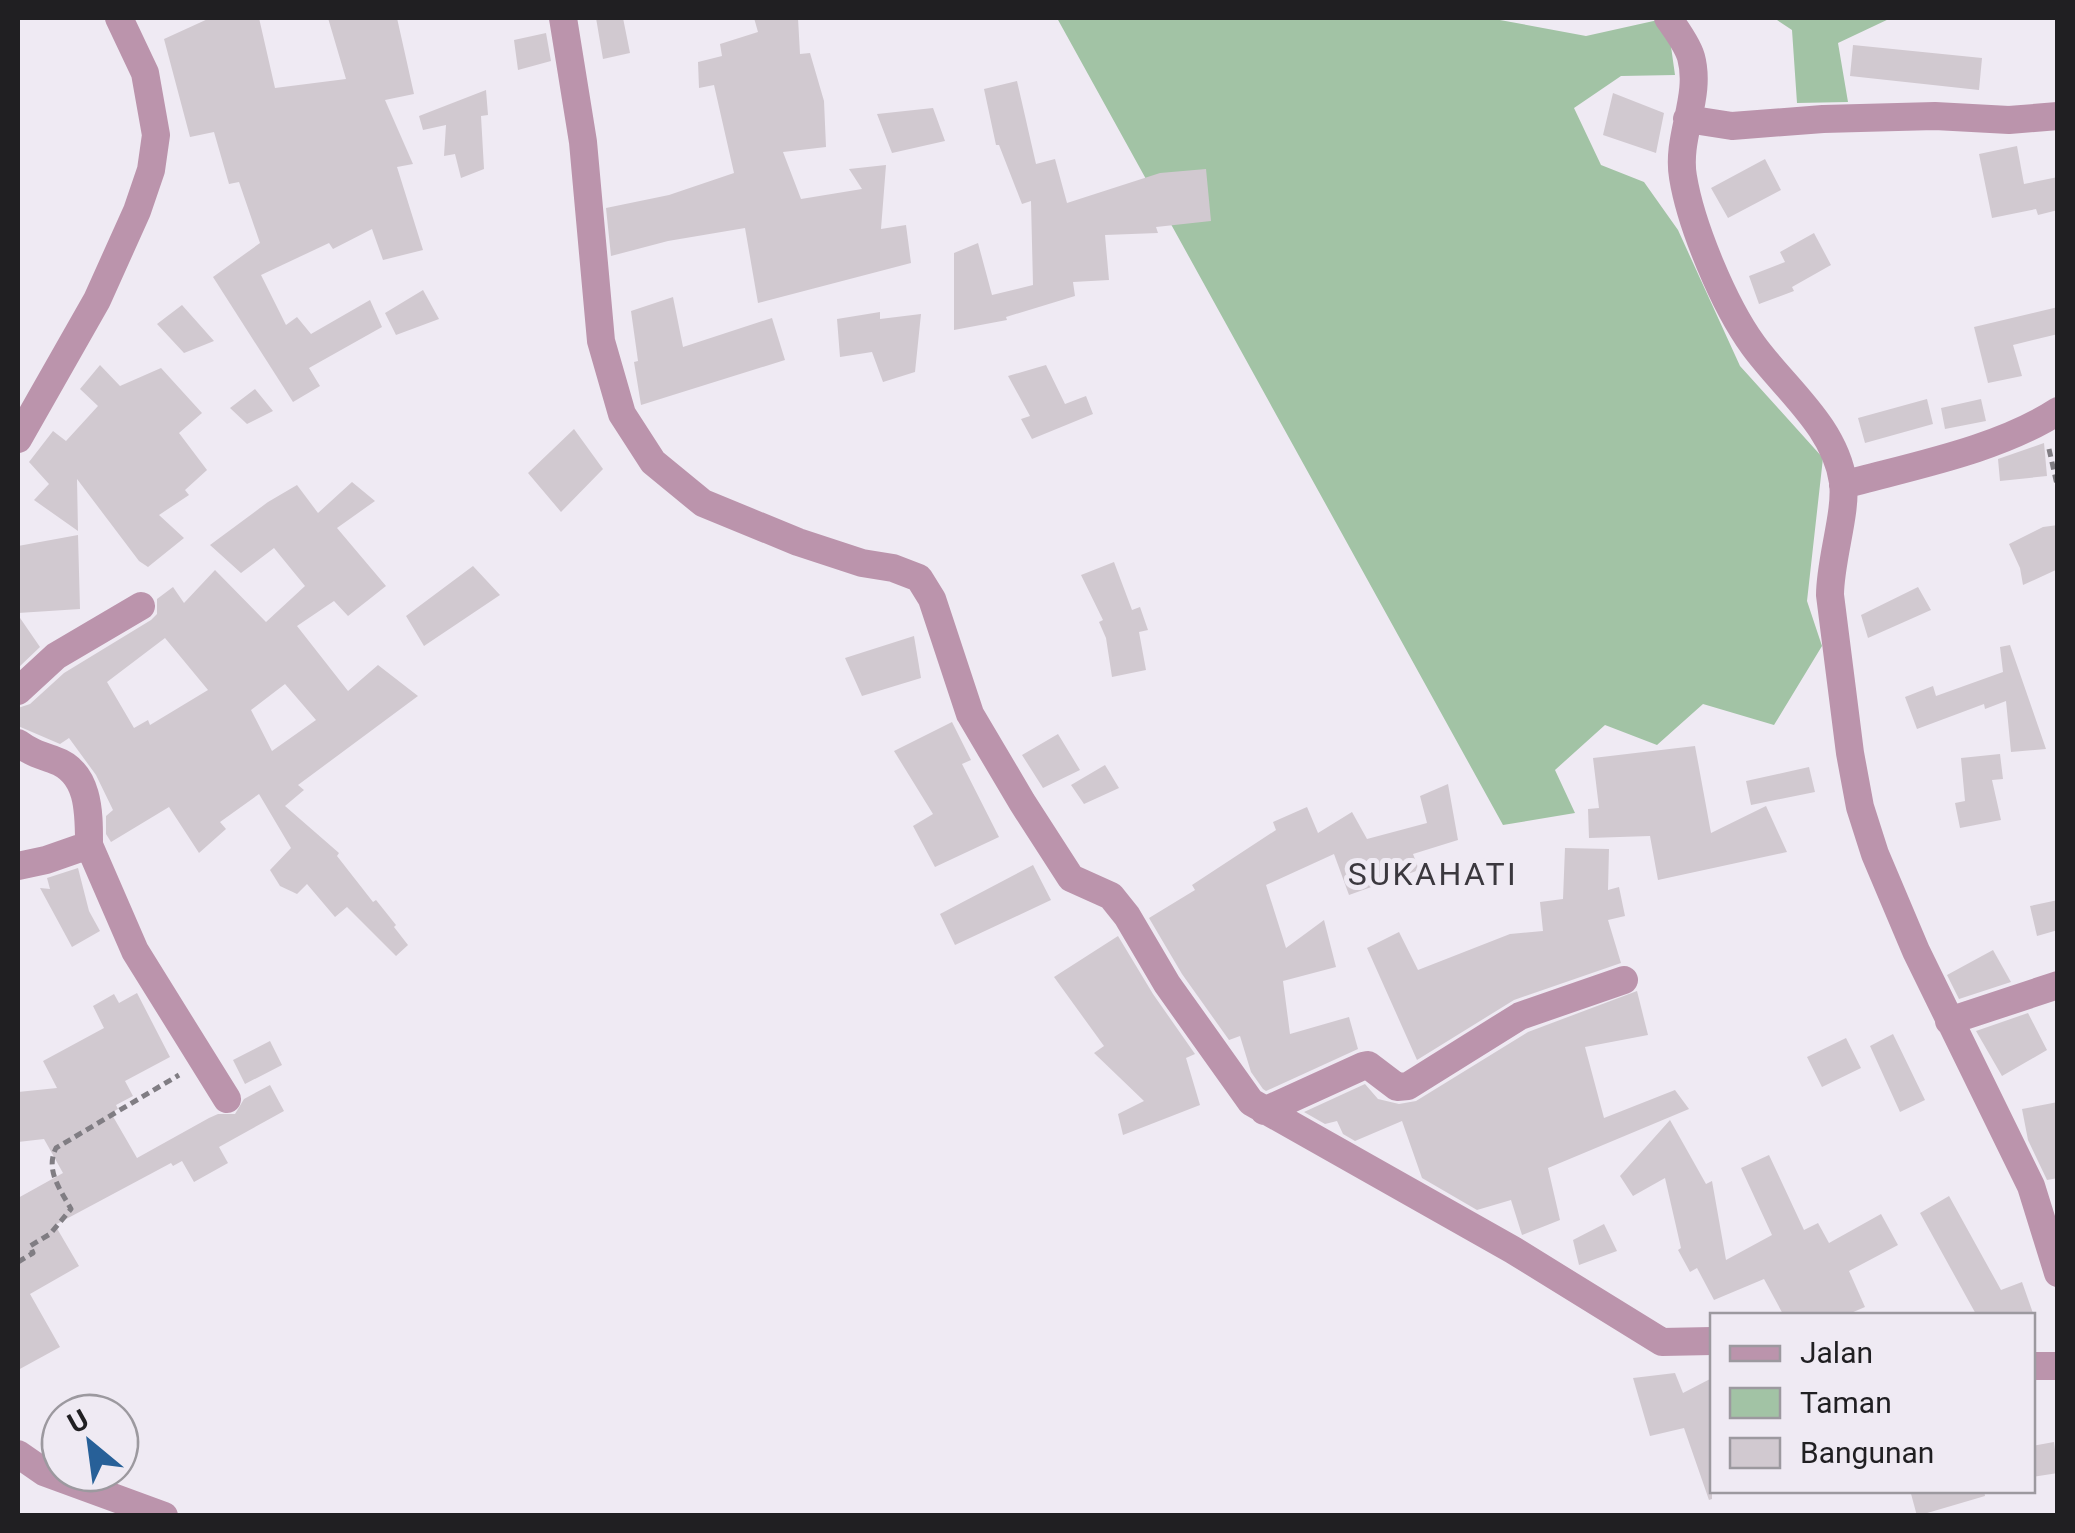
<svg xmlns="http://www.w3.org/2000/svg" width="2075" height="1533" font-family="Roboto,sans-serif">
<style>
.green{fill:#a2c3a5}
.building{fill:#d1c9d0;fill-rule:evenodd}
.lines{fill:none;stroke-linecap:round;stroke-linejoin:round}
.path{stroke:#807d83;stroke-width:5;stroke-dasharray:8 5;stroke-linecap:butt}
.minor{stroke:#bb94ac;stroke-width:28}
.labels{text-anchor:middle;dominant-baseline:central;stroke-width:10;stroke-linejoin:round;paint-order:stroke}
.quarter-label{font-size:32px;letter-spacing:2.5px;fill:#3b383e;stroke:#efeaf3}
</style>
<rect width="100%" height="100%" fill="#efeaf3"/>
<path class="green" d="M1057,18H1489L1586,36L1667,18L1675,75L1621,76L1574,108L1601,165L1644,182L1678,230L1740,366L1823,458L1807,601L1822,646L1774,725L1703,704L1657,745L1605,725L1555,770L1575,813L1503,825Z
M1774,18H1891L1838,43L1848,102L1797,103L1792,30Z"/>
<path class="building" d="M210,18H259L275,88L346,79L328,18H397L414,94L385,100L413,164L397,167L423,250L383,260L372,229L333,249L329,243L261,275L286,325L297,317L311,334L370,300L382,327L309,368L320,386L293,402L213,277L260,243L239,182L229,184L214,132L190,137L164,39Z
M596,18H623L630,53L603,59Z
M754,18H798L800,54L810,53L824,101L826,147L783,152L801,199L862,189L849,169L886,165L881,229L906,225L911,263L758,303L745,228L668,241L611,256L606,208L669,195L734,173L714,85L699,88L698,62L722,56L720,44L758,32Z
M546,33L551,61L518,70L514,40Z
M1853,45L1982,58L1979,90L1850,76Z
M1017,81L1036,164L1055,159L1067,203L1160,173L1206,169L1211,221L1156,227L1158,233L1105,235L1109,280L1073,282L1075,296L1006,317L1007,320L954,330V253L978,243L992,295L1033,285L1031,201L1022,204L999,145H996L984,89Z
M486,90L488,115L481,116L484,169L461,178L455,154L444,156L446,125L423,130L419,116Z
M1613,93L1664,113L1656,153L1603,135Z
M933,108L945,141L892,153L877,114Z
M2017,146L2024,184L2058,177V210L2038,215L2036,209L1992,218L1979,154Z
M1765,159L1781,190L1728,218L1711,188Z
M1814,233L1831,265L1792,287L1794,291L1759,304L1749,276L1785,262L1780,252Z
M423,290L439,319L396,335L385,313Z
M673,297L683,347L772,318L785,360L641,405L634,362L638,361L631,311Z
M182,305L214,341L184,353L157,324Z
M2058,307V334L2013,345L2022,376L1988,383L1974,327Z
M880,312V319L921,314L915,372L883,382L872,352L840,357L837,319Z
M100,365L120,386L161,368L202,413L179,433L207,470L185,490L189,495L159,515L184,538L148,567L139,561L77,479L78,531L34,500L49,484L29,462L53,431L66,441L98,406L80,389Z
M1046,365L1065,404L1086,396L1093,414L1032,439L1021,419L1030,416L1008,376Z
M255,389L273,411L247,424L230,408Z
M1927,399L1933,424L1865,443L1858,418Z
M1981,399L1986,421L1945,429L1941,408Z
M574,429L603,469L561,512L528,473Z
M2044,443L2047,476L2000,481L1998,459Z
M352,482L375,501L337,528L386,586L348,616L334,601L297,626L348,691L378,665L418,696L298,785L304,790L285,806L339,853L337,856L373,902L376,900L396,925L394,927L408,945L396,956L347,907L335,917L307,884L297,894L280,886L270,870L291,848L259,794L220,822L226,829L199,853L169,807L111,842L106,834V816L113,810L96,775L69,738L60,744L18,726V708L30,704L64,673L151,620L157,614V599L173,587L184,603L215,570L266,622L305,586L274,548L241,573L210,545L268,502L297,485L318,513ZM165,638L208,690L150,725L148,720L134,728L107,682ZM285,684L316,720L272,751L251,710Z
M2058,525V569L2023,585L2020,568L2009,544L2043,527Z
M78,535L80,609L18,613V546Z
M1114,562L1132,610L1140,607L1148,630L1139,632L1146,670L1112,677L1106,638L1099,622L1103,620L1081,575Z
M473,566L500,595L424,646L406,616Z
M1918,587L1931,610L1868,638L1861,615Z
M18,615L40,647L18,668Z
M914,636L921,678L862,696L845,658Z
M2010,645L2046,749L2011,752L2006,701L1985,709L1984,704L1917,729L1905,697L1933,686L1936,696L2003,672L2000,647Z
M952,722L971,760L962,764L999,837L935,867L913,826L933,814L894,751Z
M1058,734L1080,770L1043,788L1022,755Z
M1695,746L1711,833L1766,806L1787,852L1658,880L1650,836L1589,838L1588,809L1599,808L1593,758Z
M2000,754L2003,779L1992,780L2001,820L1960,828L1955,803L1965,801L1961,758Z
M1105,765L1119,788L1084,804L1071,785Z
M1809,767L1815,792L1751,805L1746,781Z
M1448,784L1458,840L1413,854L1419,870L1349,895L1334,854L1266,885L1286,948L1324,920L1336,967L1283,981L1290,1034L1349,1017L1358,1049L1266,1091L1263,1089L1251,1072L1240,1036L1229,1040L1182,974L1149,918L1195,890L1192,885L1276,830L1273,822L1307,807L1318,833L1352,812L1367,839L1427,823L1420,796Z
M1565,848L1609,849L1608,890L1619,887L1625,916L1608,920L1621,963L1514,1000L1417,1060L1367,948L1399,932L1418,970L1510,934L1543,931L1540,902L1563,899Z
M1033,865L1051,900L955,945L940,914Z
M78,868L89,911L100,931L72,947L40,888L50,889L47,878Z
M2058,900V930L2037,936L2030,906Z
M1118,936L1153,994L1195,1054L1186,1058L1200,1105L1123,1135L1118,1114L1144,1101L1094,1053L1104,1046L1054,977Z
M1993,950L2011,982L1959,999L1947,975Z
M1637,991L1648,1035L1585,1047L1604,1118L1675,1090L1689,1109L1548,1168L1560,1220L1522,1235L1511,1200L1477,1210L1422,1178L1402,1121L1355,1141L1343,1134L1337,1121L1325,1124L1304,1112L1365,1084L1378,1099L1399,1104L1416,1101L1528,1032Z
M137,993L170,1057L125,1081L133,1096L116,1105L118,1109L111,1113L137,1158L209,1118L218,1114H235L244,1099L270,1085L284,1111L219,1147L228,1163L194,1182L182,1161L173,1166L171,1163L55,1225L79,1266L30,1294L60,1347L18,1370V1198L63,1173L44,1139L18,1142V1092L57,1088L43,1061L104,1028L93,1006L114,994L119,1003Z
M2028,1013L2047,1050L2002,1076L1976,1031Z
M1893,1034L1925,1100L1900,1112L1870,1046Z
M1846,1038L1861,1068L1822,1087L1807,1057Z
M270,1041L282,1065L245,1084L233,1060Z
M2058,1102V1178L2047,1180L2028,1140L2022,1109Z
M1670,1120L1706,1184L1712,1181L1726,1260L1772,1235L1741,1168L1769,1155L1804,1230L1818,1223L1829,1243L1881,1214L1898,1245L1849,1271L1865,1307L1844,1316H1784L1764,1279L1714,1300L1697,1268L1690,1272L1678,1250L1681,1248L1665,1178L1633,1196L1620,1176Z
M1949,1196L2001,1290L2022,1282L2034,1316H1977L1920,1213Z
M1604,1224L1617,1251L1579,1265L1573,1240Z
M1675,1373L1683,1393L1712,1378V1499L1709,1500L1684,1428L1650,1436L1633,1378Z
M2054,1442L2058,1473L2032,1477V1446Z
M1910,1490H1984L1985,1496L1917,1516Z"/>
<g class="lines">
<path class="path" d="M2049,449L2058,489
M18,1262L33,1253L30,1246L50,1234L71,1209C60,1189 45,1170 56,1148L179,1075"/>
<path class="minor" d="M563,18L583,142L601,341L622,414L653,462L703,503L798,542L862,563L893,568L919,578L932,599L970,714L1022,802L1071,878L1111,896L1127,916L1167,984L1251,1102L1513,1250L1662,1342L1712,1341
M1668,18C1676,29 1687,44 1691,57C1702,97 1676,137 1683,177C1691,226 1724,305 1753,345C1784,388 1835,426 1843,482C1847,512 1830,560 1830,595L1850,753L1860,807L1875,854L1916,951L2031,1186L2058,1273
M1687,119L1732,126L1823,119L1935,116L2009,120L2058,116
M18,439L97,300L137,211L151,170L156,135L145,73L119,18
M1843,485C1912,466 1998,450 2058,411
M18,691L56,656L141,606
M18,743C30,752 40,755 54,760C90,772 89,814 89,845
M18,866L46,860L89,845L135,951L227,1099
M1949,1021L2058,985
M1264,1111L1363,1066L1368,1065L1397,1087L1408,1086L1520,1016L1624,980
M2032,1366H2058
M18,1454L44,1472L164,1516"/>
</g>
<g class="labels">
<g class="quarter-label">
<text x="1433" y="874">SUKAHATI</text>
</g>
</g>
<rect width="2075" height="1533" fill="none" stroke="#201f22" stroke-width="40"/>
<rect x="1710" y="1313" width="325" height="180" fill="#efeaf3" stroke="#9c999f" stroke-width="2.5"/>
<rect x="1730" y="1346" width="50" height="15" fill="#bb94ac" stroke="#9c999f" stroke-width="2.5"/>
<text x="1800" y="1363" font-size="30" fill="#201f22">Jalan</text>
<rect x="1730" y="1388" width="50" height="30" fill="#a2c3a5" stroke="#9c999f" stroke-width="2.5"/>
<text x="1800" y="1413" font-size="30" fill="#201f22">Taman</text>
<rect x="1730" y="1438" width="50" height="30" fill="#d1c9d0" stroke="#9c999f" stroke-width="2.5"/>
<text x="1800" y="1463" font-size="30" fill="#201f22">Bangunan</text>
<g transform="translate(90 1443) rotate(331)"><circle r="48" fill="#efeaf3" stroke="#9c999f" stroke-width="2.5"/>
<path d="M0-8L18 38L0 25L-18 38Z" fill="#276098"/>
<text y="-15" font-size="28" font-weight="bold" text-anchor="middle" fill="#201f22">U</text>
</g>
</svg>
